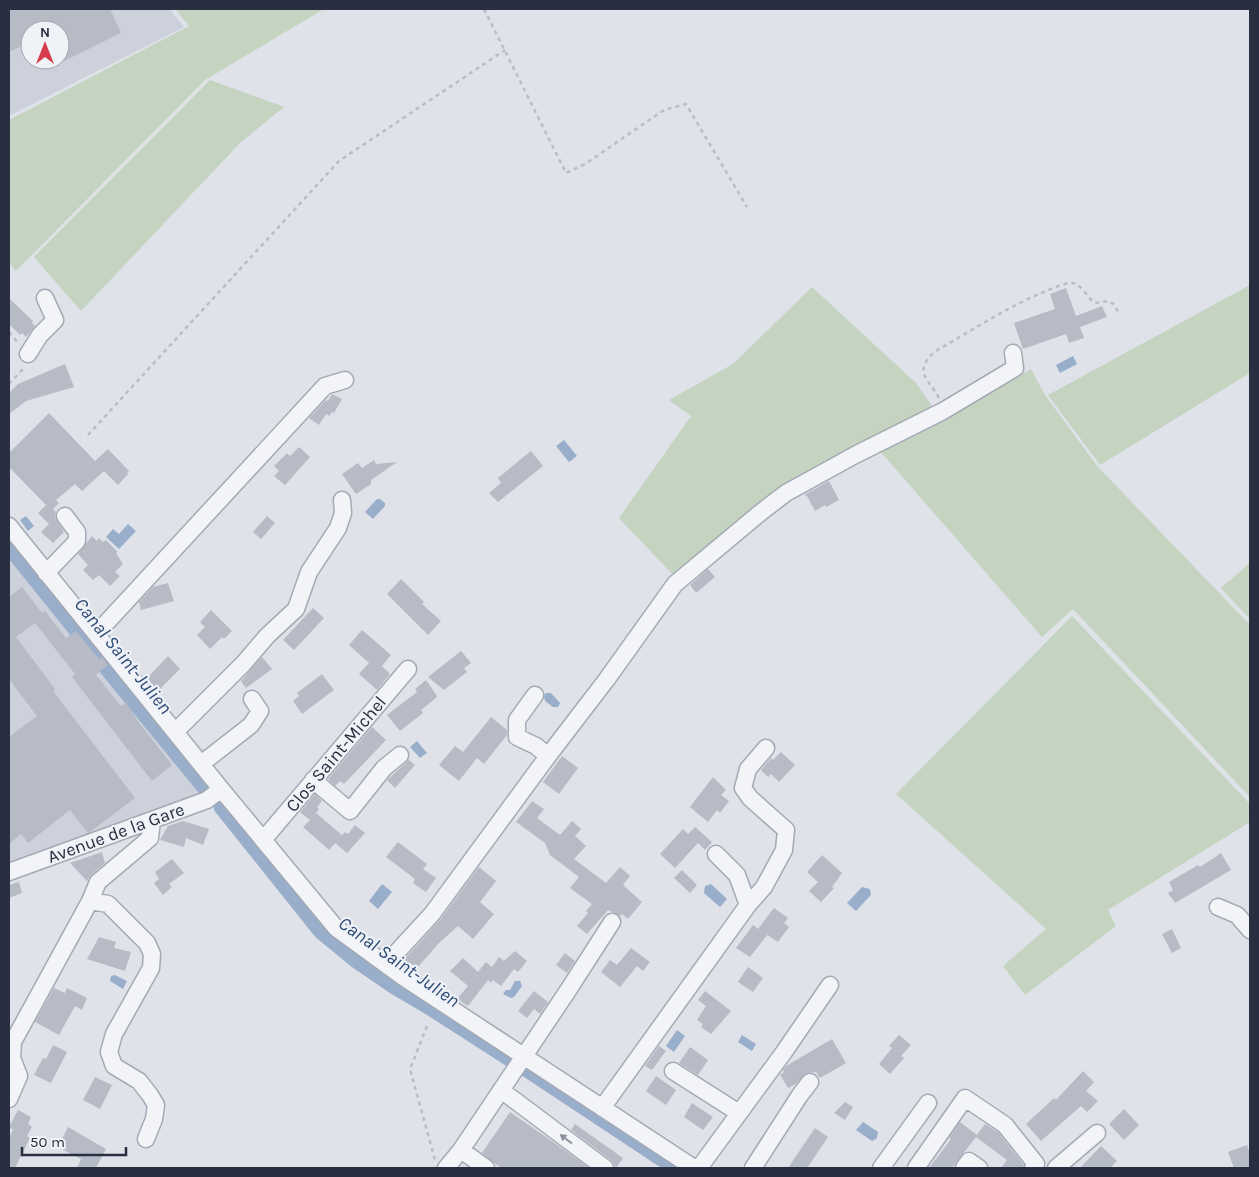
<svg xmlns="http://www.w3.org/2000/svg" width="1259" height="1177" font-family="Karla,sans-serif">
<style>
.built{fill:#cdd1db;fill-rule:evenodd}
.green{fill:#c4d4c0}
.water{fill:#98aecb}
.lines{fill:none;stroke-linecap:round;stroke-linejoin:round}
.canal{stroke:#98aecb;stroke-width:15}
.building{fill:#b6bbc6}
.minor-casing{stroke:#a4a9b3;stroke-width:19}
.path{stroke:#b9bdc4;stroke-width:2.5;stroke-dasharray:4 4;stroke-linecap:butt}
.minor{stroke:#f2f4f7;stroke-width:16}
.oneway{fill:#8c929c}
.labels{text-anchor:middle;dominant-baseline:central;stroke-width:4;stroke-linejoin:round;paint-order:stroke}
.street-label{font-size:18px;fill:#272f41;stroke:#eff2f7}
.water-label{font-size:19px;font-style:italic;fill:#2f4b77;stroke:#eff2f7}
</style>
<rect width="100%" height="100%" fill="#dfe2e9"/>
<path class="built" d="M9,9H173L171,11L184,27L9,116ZM30,30H60V60H30Z
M9,555L203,795L9,866Z"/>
<path class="green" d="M178,9H324L205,80L16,271L9,263V120L189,26L176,10Z
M210,80L284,107L241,142L81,311L34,257Z
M1250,285V373L1100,465L1048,395Z
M812,287L916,383L932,406L775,493L677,579L619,518L691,416L669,400L733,364Z
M1031,369L1045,395L1098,467L1250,625V797L1073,609L1042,637L879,450Z
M1250,563V619L1221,588Z
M1072,616L1250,804V822L1108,910L1116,926L1025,995L1003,966L1046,929L896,794Z"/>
<path class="water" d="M1073,356L1077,364L1060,373L1056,365Z
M564,440L577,456L569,462L556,446Z
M377,499H380L385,503V506L373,519L365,512Z
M26,516L34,526L28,531L20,520Z
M128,524L136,531L119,549L106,537L113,529L119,534Z
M546,693H551L560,703L558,707H553L545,701L544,696Z
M417,741L427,753L420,758L410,747Z
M382,884L392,892L378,909L369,901Z
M711,884L727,899L720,907L704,893L705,886Z
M862,887L870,889L871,895L856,911L847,903Z
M115,975L127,981L123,989L110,981L111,976Z
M515,981H520L522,986L514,997L511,998L503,994L506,990H510Z
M677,1030L685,1036L674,1052L666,1046Z
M742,1035L756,1044L752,1051L738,1042Z
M863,1122L878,1132L877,1138L872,1141L856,1130Z"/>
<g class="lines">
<path class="canal" d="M9,547L120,685L207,791
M221,807L321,932L355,960L393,986L430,1008L514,1062
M524,1068L675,1168"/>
</g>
<path class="building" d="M9,9H110L121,33L60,63V30H30V42L9,52Z
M1066,288L1076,316L1102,306L1107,317L1080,327L1084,338L1069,343L1066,334L1023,349L1014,323L1055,309L1050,294Z
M9,298L33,321L32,323L35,326L26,337L22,333L20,335L9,324Z
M65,364L74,387L26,401L9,414V393L18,384Z
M332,394L342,399L334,413L332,412L329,416L326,414L319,425L309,418L326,400L328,401Z
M49,413L95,461L108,449L129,471L127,473L128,474L118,485L104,471L82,491L75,484L56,500L59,503L53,509L56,512L55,518L64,532L53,543L41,532L49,524L38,513L46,505L9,467V453Z
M299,447L310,457L285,485L274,476L279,471L274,466L287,453L290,456Z
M531,451L543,466L498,502L489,493L501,483L498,478Z
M374,460L376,464L397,462L371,480V484L356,494L342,474L358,463L362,468Z
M829,481L839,500L826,507L825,505L815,511L807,496L804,495Z
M267,516L275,523L261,539L253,532Z
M92,536L97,541L99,538L103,542L106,540L118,552L116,553L123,564L115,572L120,576L110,586L99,575L93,580L83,570L88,565L78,554Z
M708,569L715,577L696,593L690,585Z
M401,579L424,602L422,604L441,621L428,635L387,594Z
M168,583L174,601L141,610L139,602L153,587Z
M22,587L42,613L45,611L66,638L76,631L99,659L102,657L108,665L96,675L121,706L126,702L137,720L172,765L152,781L72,677L75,674L35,623L16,637L55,689L53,691L135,798L90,832L88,833L70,810L28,843L21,834L9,844V737L37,716L9,679V597Z
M313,608L324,618L294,650L283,640Z
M211,610L232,631L224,639L222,637L210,649L197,635L205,627L200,622Z
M362,630L391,655L382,666L390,674L377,690L359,674L369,663L349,645Z
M461,651L471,663L464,668L467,672L444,690L428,677Z
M168,656L180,669L158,691L147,678Z
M262,657L272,669L246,688L241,681Z
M322,674L334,690L302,714L293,701L299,696L297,693Z
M426,680L437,696L436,698L421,710L423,713L400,731L387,715L417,692L415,689Z
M491,717L507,730V735L484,764L477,758L459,781L439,765L455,746L463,752Z
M372,727L386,740L344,784L340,781L335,786L328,779Z
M781,752L795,765L779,782L771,774L768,777L761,770L771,758L773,760Z
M562,756L578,768L559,794L543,782Z
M409,760L415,765L395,788L387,780Z
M713,777L726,790L721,795L729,801L720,813L717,810L708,822L690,807Z
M315,794L322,801L317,807L319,809L310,820L316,813L342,835L329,850L303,827L310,820L300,812Z
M532,801L544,809L537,818L560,835L572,821L581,829L575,836L586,846L574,859L606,883L620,867L630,876L623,885L642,902L628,919L622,914L620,916L608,910L587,934L577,926L588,913L586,911L592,904L570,888L579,877L550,855L545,843L516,822Z
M183,821L209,829L203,845L186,838L184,847L160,840L168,826Z
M355,825L365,833L347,853L335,843L345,832L348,834Z
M695,827L712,842L705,850L698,843L675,868L660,854L683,829L688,834Z
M398,842L427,864L423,869L436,878L426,892L413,883L415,879L386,857Z
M102,852L105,863L92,874L87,881L70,863Z
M1221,853L1231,870L1175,903L1168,893L1173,890L1169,882L1198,865L1200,867Z
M822,855L842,873L832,887L834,888L821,902L809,891L818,882L807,872Z
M172,859L184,873L169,884L172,887L163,895L154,883L159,879L155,872Z
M479,867L496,881L480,902L494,914L473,939L458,926L439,943L417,968L410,963L405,966L401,963L440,920Z
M682,870L697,885L690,893L674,878Z
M19,882L22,893L9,898V885Z
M774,908L788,918L784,923L789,927L778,942L767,935L750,957L736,948L753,925L758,929Z
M1172,929L1181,948L1172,953L1162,934Z
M99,937L116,942L114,948L131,952L125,971L87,959Z
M631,948L650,962L643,971L637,966L620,987L601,972L610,960L617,965Z
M515,951L527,961L518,972L514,969L501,986L493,980L491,983L488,980L468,1006L457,999L468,986L450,971L463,958L478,972L486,962L492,967L499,957L504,961Z
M565,953L575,961L567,973L556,965Z
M748,967L763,978L753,992L738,982Z
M54,988L65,993L67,988L87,998L82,1010L75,1006L59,1035L35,1022Z
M534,991L548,1002L540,1014L534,1009L527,1018L518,1011Z
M705,991L731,1011L711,1034L701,1027L703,1024L697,1020L706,1006L698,1000Z
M899,1035L911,1045L901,1056L904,1058L890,1074L879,1064L892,1048L889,1046Z
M832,1039L846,1063L820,1078L816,1072L806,1073L796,1084L788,1088L780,1075L784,1072L783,1070L786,1066Z
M53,1045L67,1052L51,1083L34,1075L43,1058L46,1059Z
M659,1046L666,1051L652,1070L645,1066Z
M690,1047L708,1060L698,1075L679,1063Z
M1083,1071L1094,1082L1086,1091L1098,1101L1087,1112L1081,1106L1041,1141L1026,1124L1054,1098L1056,1100Z
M656,1076L676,1090L666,1105L646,1091Z
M95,1077L112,1085L100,1109L83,1100Z
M845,1102L853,1107L845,1120L834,1113Z
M692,1103L713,1117L703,1130L684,1117Z
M1124,1109L1139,1125L1124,1140L1109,1124Z
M18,1110L31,1117L28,1124L32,1127L27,1136L30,1138L15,1168H9V1138L13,1130L9,1127Z
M510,1112L556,1144L589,1168H502L494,1163L482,1153Z
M960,1122L977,1135L985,1124L998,1132L1024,1165L1023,1168H1001L1007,1160L976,1137L952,1168H929L951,1139L949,1138Z
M575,1124L623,1158L616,1168L611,1160L571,1130Z
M68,1127L106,1149L96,1168H77L81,1159L58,1147Z
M815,1128L828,1137L807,1168H788Z
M1247,1145L1250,1154V1168H1234L1228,1152Z
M1101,1146L1117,1161L1110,1168H1080Z"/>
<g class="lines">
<defs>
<path id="minor" d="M28,354L40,335L55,320L45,298
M9,526L221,789L336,928L403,977L694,1168
M46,573L77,541V532L65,516
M96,634L325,386L345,380
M175,732L244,663L267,636L296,609L309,572L338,528L343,513L342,500
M548,756L607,679L675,584L760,513L786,493L855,455L943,411L1015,368L1013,353
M201,764L251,725L260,711L252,699
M313,780L350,811L384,768L400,755
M263,840L408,669
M9,872L207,800L221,789
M90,901L108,904L147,943L152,954L151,968L114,1034L109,1052L114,1066L139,1081L150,1095L156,1105L154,1119L146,1139
M748,905L764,887L784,850L786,830L750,798L743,788L748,769L766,748
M1218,907L1237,915L1250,930
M386,964L432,914L548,756L536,746L517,737V720L535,695
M673,1071L739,1113
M501,1090L605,1168
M9,1099L19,1076L12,1058L13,1042L90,901L98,882L150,838L152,820
M602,1108L748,905L737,875L716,854
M461,1150L486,1168
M446,1168L461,1150L567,992L612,922
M699,1168L784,1052L830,985
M753,1168L800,1095L810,1082
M881,1168L928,1103
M916,1168L965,1098L1005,1125L1036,1164L1033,1168
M964,1168L969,1161L979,1168
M1056,1168L1097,1133"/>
</defs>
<use href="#minor" class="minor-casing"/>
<path class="path" d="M484,9L566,173L585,164L664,110L686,104L747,207
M9,332L18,343
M9,384L25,367
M939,398C928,378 913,373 934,352C971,331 1007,307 1046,291C1054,288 1063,283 1072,283C1082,284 1087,298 1095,303L1109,301L1115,305L1119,315
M88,435L339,161L505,50
M427,1026L410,1069L435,1160"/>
<use href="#minor" class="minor"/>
</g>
<defs><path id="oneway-solid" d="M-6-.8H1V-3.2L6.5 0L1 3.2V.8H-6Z" transform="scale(1.25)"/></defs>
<use class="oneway" href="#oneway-solid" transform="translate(566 1139) rotate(-143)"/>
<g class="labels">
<g class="street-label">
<text transform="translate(336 754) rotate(-50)">Clos Saint-Michel</text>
<text transform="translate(116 833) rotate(-20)">Avenue de la Gare</text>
</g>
<g class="water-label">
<text transform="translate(123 656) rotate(51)">Canal Saint-Julien</text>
<text transform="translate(399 962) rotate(35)">Canal Saint-Julien</text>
</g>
</g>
<rect width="1259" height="1177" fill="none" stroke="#272f41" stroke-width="20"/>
<g transform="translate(45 45)"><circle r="24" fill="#eff2f7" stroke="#9fa4ae"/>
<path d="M0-4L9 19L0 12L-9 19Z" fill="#d53d4c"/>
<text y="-8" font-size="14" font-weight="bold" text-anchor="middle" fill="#272f41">N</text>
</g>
<path d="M22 1147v8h104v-8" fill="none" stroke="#272f41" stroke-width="2.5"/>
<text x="30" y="1147" font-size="15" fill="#272f41" stroke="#eff2f7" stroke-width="4" paint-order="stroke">50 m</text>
</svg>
